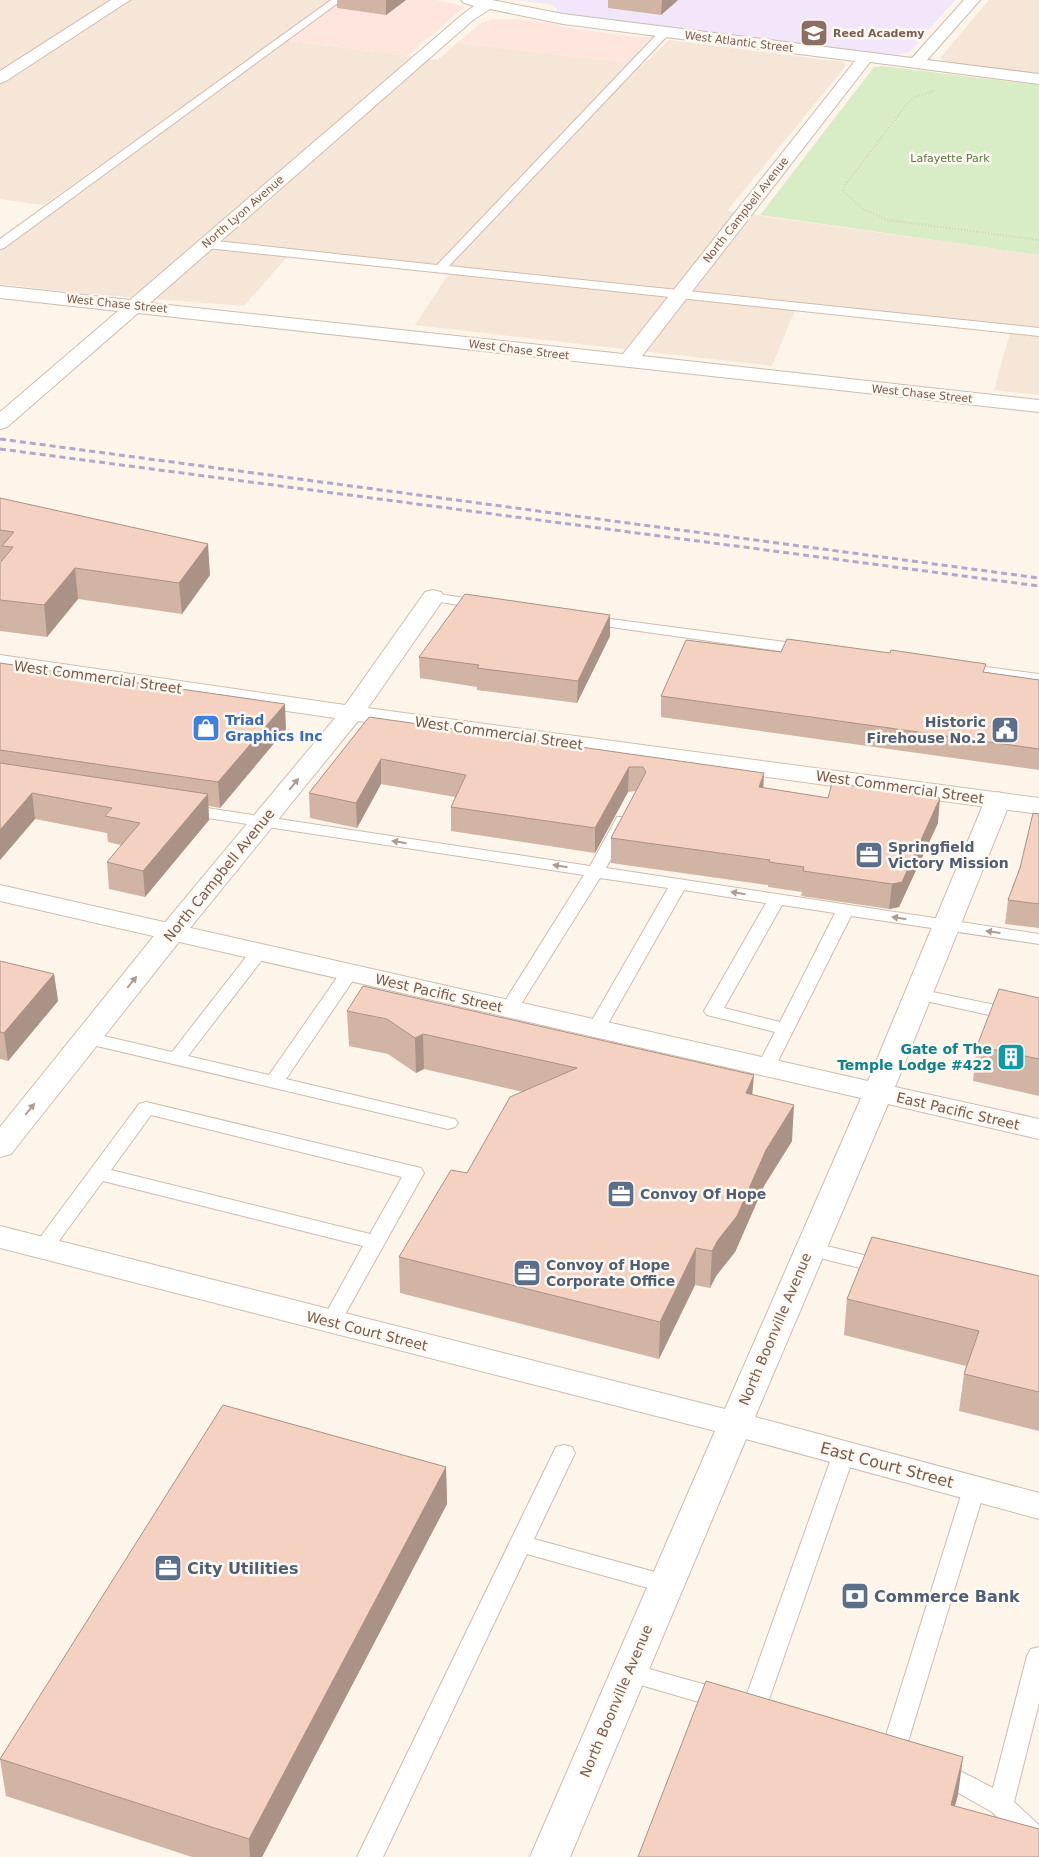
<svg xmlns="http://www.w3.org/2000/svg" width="1039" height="1857" font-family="'DejaVu Sans',sans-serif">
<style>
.residential{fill:#f6e6d7}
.commercial{fill:#fee5dd}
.education{fill:#f1e6fa}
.green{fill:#d8ecc6}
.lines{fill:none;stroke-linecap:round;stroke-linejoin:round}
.lane-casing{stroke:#d1bbae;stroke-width:2}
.street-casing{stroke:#d1bbae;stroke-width:2}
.secondary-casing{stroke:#d6bdad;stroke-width:2}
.path{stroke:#dab4a2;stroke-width:2;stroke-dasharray:0.5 2.5;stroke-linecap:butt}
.lane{fill:#fff;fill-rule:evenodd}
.street{fill:#fff;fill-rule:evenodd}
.secondary{fill:#fff;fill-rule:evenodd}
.rail{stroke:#b7a6c9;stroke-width:3;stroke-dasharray:6 4;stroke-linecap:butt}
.wall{fill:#d2b4a5}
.shaded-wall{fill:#ab9286}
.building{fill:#f4d1c0;stroke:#ab9286}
.oneway{fill:#af9b93}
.labels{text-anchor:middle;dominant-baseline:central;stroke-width:5;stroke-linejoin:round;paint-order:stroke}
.far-education-label{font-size:11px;font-weight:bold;fill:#785e54;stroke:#fff9f1;text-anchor:start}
.far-street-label{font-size:11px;fill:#7a594b;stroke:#fff9f1}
.far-park-label{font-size:11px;fill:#547a3f;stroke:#fff9f1}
.street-label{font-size:14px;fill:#7a594b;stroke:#fff9f1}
.shop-label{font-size:14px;font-weight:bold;fill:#366cbe;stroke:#fff9f1;text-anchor:start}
.service-label{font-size:14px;font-weight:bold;fill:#4e5e75;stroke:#fff9f1;text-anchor:start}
.culture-label{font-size:14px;font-weight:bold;fill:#0d838f;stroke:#fff9f1;text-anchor:end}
.near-street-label{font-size:16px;fill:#7a594b;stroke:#fff9f1}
.near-service-label{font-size:16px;font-weight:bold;fill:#4e5e75;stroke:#fff9f1;text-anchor:start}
</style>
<rect width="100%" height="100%" fill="#fdf4ea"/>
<path class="residential" d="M0,0H332L44,205L0,199Z
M989,0H1039V76L949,63L942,60L941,57Z
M284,40L438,60L457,43L643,65L669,40L843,62L846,64L844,68L727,211L1039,255V395L994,390L1012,326L798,303L772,366L415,325L454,266L294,249L244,306L78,293L0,284V249Z"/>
<path class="commercial" d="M332,0H435L456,4L462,6L463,8L407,56L277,39Z
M502,19H519L551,23L563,27L637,37L655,36L656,38L629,64L457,43L480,24L490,20Z"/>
<path class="education" d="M520,0H955L909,52L888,56L569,16L558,13L555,5Z"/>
<path class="green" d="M882,66L1039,85V255L760,215L874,67Z"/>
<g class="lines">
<defs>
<path id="lane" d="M331,0H342L4,248L0,249V239Z
M665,29L669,30V34L449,266L1039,328V336L207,248L201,244L207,240L437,265L661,30Z
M433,593L483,601L488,602L490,605L488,608L483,609L428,600L426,597L428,594Z
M588,616L808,645L813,647L816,650L813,653L808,655L583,623L581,620L583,617Z
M963,664L1039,674V684L958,672L955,669L958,666Z
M187,805L590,866L615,821L617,817H629L631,821L606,868L1039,934V944L851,916L775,1067L773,1071L766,1073L759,1071L757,1067L775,1032L707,1015L704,1011L766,903L684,890L605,1029L602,1033L596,1035L590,1033L587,1029L668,888L600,878L518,1009L515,1013L509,1015L503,1013L500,1009L584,875L181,814L179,810L181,806ZM782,905L835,913L780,1022L724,1008Z
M259,947L265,948L268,952L188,1056L269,1075L343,969L349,968L355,969L358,973L286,1079L455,1119L458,1123L455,1127L448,1129L80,1042L78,1038L80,1034L87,1032L172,1052L253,948Z
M918,989L1039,1014V1026L912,998L909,994L912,990Z
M146,1102L421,1168L424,1173L338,1327L331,1329L324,1327L321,1322L363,1246L103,1181L50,1253L43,1255L36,1253L33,1248L36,1243L139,1104ZM151,1115L402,1177L370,1234L111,1170Z
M810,1242L892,1262L895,1267L892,1272L885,1274L803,1254L800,1249L803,1244Z
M564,1445L572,1447L575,1453L534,1539L666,1575L674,1578L677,1584L674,1590L666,1593L527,1554L383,1857H357L553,1453L556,1447Z
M844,1445L852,1447L855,1453L766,1708L762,1715L754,1718L746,1715L742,1708L833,1453L836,1447Z
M974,1481L982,1483L985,1489L907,1745L904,1752L895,1755L886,1752L883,1745L963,1489L966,1483Z
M1039,1647V1703L1014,1802L1039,1825V1852L1030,1848L992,1812L930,1777L927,1770L930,1763L939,1760L993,1788L1027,1656L1031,1649Z
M628,1663L731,1692L735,1699L731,1706L723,1709L620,1679L616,1672L620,1665Z"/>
<path id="street" d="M111,0H130L6,81L0,83V71Z
M461,0H492L563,14L912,58L964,0H980L927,60L1039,74V84L870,62L642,356L1039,400V412L138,313L7,427L0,429V412L118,311L0,298V286L130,300L463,14L474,6L464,3ZM490,9L563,24L855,61L623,354L150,303L473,20Z
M433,590L441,592L445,597L361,718L352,720L343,718L340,713L343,708L425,592Z
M998,792L1007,795L1011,800L895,1087L1039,1119V1139L888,1104L755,1417L1039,1493V1519L746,1439L570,1857H530L715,1431L0,1248V1226L725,1409L861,1098L0,901V885L868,1081L985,800L989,795Z"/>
<path id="secondary" d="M0,655L352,706L1039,798V814L358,721L182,938L11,1154L0,1157V1127L162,926L335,718L0,669Z"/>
</defs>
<use href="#lane" class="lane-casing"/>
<use href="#street" class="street-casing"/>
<use href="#secondary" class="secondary-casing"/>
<path class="path" d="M934,91L915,97L907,104L845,185L843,191L863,209L888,220L1039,240"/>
<use href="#lane" class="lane"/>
<use href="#street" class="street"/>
<use href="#secondary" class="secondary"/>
<path class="rail" d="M0,439L1039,578
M0,449L1039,586"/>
</g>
<path class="wall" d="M337,0H406L386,15L337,8Z
M608,0H678L661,15L608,8Z
M0,498L210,575L182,614L78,599L47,637L0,631V563L2,561H0Z
M610,636L577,703L477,690V687L420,678L419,657Z
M781,652L985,672L1039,680V770L661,717V696Z
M0,663L286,729L220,808L208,806L209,820L145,897L109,889L107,862L121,845L108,842L107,833L35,819L0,860Z
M369,717L763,788L938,823L899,907L889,909L801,896L802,892L768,887V885L611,863V838L636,791L628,792L595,853L451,831V807L455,797L381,784L357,828L310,818L309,793Z
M1039,814V928L1005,924L1008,900Z
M0,961L54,974L58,1001L8,1061L0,1059Z
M1039,998V1096L973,1081L977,1046Z
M347,1011L752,1095L792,1141L764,1186L735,1252L716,1276L710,1288L695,1285L659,1359L400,1293L399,1257L467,1173L523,1092L424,1069L416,1073L388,1054L349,1046Z
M1039,1276V1431L959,1411L964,1374L966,1366L844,1335L847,1299Z
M446,1467L447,1504L262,1857H192L6,1796L0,1759Z"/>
<path class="shaded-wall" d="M386,0H406L386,15Z
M662,0H678L661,15Z
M208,544L210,575L182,614L179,583Z
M75,568L78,599L47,637L44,605Z
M610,615V636L577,703L578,681Z
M285,704L286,729L220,808L218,782Z
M381,759V784L357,828L356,803Z
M629,767L628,792L595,853V828Z
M764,773L763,797L759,787Z
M32,793L35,819L0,860V830Z
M208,794L209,820L145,897L143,871Z
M940,798L938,823L899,907L889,909L892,884Z
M54,974L58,1001L8,1061L4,1033Z
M423,1034L424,1069L416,1073L415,1038Z
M754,1075L751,1110L746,1093Z
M794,1105L792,1141L764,1186L735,1252L716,1276L710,1288L712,1251L766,1150Z
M696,1248L695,1285L659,1359L660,1322Z
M446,1467L447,1504L262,1857H250L249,1839Z
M963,1757L958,1795L945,1843L951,1805Z"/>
<path class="building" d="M0,498L208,544L179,583L75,568L44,605L0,600V563L13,547L2,546L14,532L0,530Z
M465,594L610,615L578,681L477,668L479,665L419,657Z
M787,639L890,653L891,650L986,664L983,672L1039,680V749L661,696L686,640L781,652Z
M0,663L285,704L218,782L0,750Z
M369,717L764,773L759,787L828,798L832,783L940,798L902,882L892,884L803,871L804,867L769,862L770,860L611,838L646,772L643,767H629L595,828L451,807L466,775L381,759L356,803L309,793Z
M0,763L208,794L143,871L107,862L140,823L105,816L112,808L32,793L0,830Z
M1033,813L1039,814V904L1008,900L1020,868Z
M0,961L54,974L4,1033L0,1032Z
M363,986L754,1075L746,1093L794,1105L766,1150L737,1216L718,1240L712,1251L696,1248L660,1322L399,1257L451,1170L467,1173L510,1097L577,1068L423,1034L415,1038L387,1019L347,1011Z
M999,989L1039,998V1059L977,1046Z
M872,1237L1039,1276V1392L964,1374L979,1331L847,1299Z
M223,1405L446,1467L249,1839L0,1759Z
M706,1681L963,1757L951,1805L1039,1829V1857H638Z"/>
<defs><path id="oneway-solid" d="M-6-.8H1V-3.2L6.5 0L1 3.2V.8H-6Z" transform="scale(1.25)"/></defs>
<g class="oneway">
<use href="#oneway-solid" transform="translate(294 784) rotate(-51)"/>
<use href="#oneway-solid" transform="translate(399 842) rotate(-171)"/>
<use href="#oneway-solid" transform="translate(560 866) rotate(-171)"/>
<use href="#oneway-solid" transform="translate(738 893) rotate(-171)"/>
<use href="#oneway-solid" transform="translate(899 918) rotate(-171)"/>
<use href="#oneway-solid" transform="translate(993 932) rotate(-172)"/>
<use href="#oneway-solid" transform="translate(132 982) rotate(-51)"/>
<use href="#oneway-solid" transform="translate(30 1109) rotate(-51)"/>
</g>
<defs>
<symbol id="school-square" viewBox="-11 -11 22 22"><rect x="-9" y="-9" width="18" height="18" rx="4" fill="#8d6e63" stroke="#fff9f1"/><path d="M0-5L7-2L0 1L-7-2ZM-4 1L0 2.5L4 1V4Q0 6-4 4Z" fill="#fff"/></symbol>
<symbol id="shop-square" viewBox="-11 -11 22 22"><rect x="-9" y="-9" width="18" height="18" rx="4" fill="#3f7fe0" stroke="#fff9f1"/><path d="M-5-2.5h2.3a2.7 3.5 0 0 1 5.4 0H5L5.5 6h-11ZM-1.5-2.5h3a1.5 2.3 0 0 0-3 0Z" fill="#fff"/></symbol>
<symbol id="civic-square" viewBox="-11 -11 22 22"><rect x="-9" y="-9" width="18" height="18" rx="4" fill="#5c6f8a" stroke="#fff9f1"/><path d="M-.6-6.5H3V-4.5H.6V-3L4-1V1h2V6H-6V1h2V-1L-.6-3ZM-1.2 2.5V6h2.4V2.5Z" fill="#fff"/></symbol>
<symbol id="office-square" viewBox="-11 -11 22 22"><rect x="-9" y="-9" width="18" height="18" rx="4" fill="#5c6f8a" stroke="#fff9f1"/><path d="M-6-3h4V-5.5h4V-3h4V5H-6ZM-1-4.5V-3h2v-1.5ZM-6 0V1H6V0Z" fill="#fff"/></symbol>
<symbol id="building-square" viewBox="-11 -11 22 22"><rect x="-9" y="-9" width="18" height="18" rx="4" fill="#0f9aa8" stroke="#fff9f1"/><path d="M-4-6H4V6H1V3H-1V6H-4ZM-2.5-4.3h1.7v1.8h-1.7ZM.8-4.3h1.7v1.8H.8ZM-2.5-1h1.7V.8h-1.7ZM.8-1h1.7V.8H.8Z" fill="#fff"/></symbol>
<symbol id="bank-square" viewBox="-11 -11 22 22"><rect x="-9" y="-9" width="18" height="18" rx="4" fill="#5c6f8a" stroke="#fff9f1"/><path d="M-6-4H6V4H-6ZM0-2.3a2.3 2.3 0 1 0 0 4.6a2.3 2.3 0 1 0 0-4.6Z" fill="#fff"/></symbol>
</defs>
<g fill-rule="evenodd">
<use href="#school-square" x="798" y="17" width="32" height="32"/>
<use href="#shop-square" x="190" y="712" width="32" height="32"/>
<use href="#civic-square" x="989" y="714" width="32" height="32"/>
<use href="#office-square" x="853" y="839" width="32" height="32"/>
<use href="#building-square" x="995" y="1041" width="32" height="32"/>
<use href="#office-square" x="605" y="1178" width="32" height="32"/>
<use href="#office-square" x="511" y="1257" width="32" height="32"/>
<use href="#office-square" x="152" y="1552" width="32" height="32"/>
<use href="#bank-square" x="839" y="1580" width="32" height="32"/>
</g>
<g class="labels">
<g class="far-education-label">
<text x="833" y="33">Reed Academy</text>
</g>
<g class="far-street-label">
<text transform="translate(739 42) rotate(7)">West Atlantic Street</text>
<text transform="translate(746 210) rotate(-52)">North Campbell Avenue</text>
<text transform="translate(243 212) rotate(-41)">North Lyon Avenue</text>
<text transform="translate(117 304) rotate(6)">West Chase Street</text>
<text transform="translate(519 350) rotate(7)">West Chase Street</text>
<text transform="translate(922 394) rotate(6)">West Chase Street</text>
</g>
<g class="far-park-label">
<text x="950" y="158">Lafayette Park</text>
</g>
<g class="street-label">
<text transform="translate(98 677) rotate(8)">West Commercial Street</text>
<text transform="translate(499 733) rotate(8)">West Commercial Street</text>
<text transform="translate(900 787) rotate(8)">West Commercial Street</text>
<text transform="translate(219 875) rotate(-51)">North Campbell Avenue</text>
<text transform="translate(439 993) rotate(13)">West Pacific Street</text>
<text transform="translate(958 1111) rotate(13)">East Pacific Street</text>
<text transform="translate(775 1329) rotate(-67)">North Boonville Avenue</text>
<text transform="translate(367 1331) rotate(14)">West Court Street</text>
<text transform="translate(616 1701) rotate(-67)">North Boonville Avenue</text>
</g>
<g class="shop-label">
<text x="225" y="720">Triad<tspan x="225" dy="16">Graphics Inc</tspan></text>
</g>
<g class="service-label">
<text x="986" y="722" text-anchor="end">Historic<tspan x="986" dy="16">Firehouse No.2</tspan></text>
<text x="888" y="847">Springfield<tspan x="888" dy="16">Victory Mission</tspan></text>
<text x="640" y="1194">Convoy Of Hope</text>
<text x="546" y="1265">Convoy of Hope<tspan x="546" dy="16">Corporate Office</tspan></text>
</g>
<g class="culture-label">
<text x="992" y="1049">Gate of The<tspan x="992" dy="16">Temple Lodge #422</tspan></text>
</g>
<g class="near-street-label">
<text transform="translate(887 1465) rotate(15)">East Court Street</text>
</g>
<g class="near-service-label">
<text x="187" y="1568">City Utilities</text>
<text x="874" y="1596">Commerce Bank</text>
</g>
</g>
</svg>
